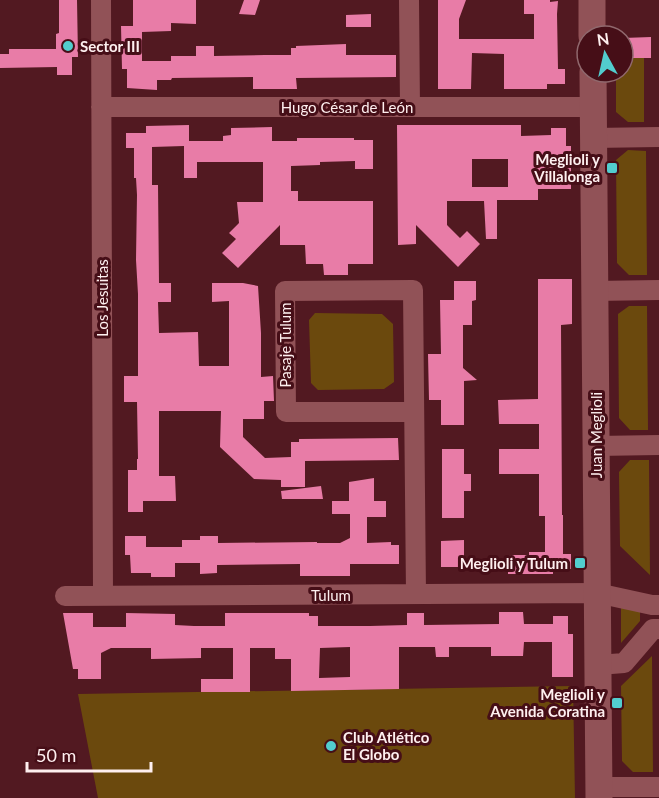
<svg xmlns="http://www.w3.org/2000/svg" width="659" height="798" font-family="Lato,sans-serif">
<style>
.green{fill:#6b490d}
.building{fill:#e87ca7;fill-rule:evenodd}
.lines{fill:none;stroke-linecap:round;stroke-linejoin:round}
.minor{stroke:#915257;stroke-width:20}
.secondary{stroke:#915257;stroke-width:27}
.poi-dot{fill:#52cdce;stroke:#460e17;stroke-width:2}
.labels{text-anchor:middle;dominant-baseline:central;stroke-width:6;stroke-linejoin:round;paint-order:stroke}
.poi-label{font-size:15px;font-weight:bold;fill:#feefef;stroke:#460e17;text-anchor:end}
.street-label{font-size:15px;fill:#feefef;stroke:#460e17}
</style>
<rect width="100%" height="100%" fill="#521921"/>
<path class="green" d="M623,58H644V122H628L616,112V72H623Z
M628,150L646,151L647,275H629L617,263L616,160Z
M629,306H647L648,430H630L619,418L618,314Z
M315,313L382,314L393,324L394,382L384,389L318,390L311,383L309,320Z
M630,460H649L650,575L620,546L619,472Z
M621,603L640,612V621L621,643Z
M652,656L653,772H633L622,761L621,686Z
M573,686L575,798H98L78,694Z"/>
<path class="building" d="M59,0H77L78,57H72V75H57V67L0,68V54H9V49H56V34L59,33Z
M133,0H196V24L171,23V31L142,32V61H171V56H196V46H214V56L265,55H291V48H296V46L346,44V55H396V77L296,78L297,89H253V77L172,78L171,80H157V90L127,88V69H122L121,26H133Z
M244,0H260L255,15L239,14Z
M438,0H466L459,19V39H534V14H524V0H550V2L558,1L557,14L558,69H565V84H547V89H504V54L472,53L471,89H438Z
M371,14V27H346V15Z
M651,37V58H623V38Z
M189,125V141H223V136L231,135V128L272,127V141H297V138H354V140H373V169H355V161L320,162V165L291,166V191H298V201H373V264H348V275H324L323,264H306L305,245H280V225L238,268L222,253L236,239L229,233L239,223L237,202H263V162H197V178H184V146L152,147V185H158L159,283H171V302H158L159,333L198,332L199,366H229V301L212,302V283H243L258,286L261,333V377L273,376L274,401H264V419H243V437L265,458L291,457V442H299V439L398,438L399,460L305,461V487H281V480L254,479L220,447L221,411H159V476H175L176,501H143V512H128V470H137V459H138L137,402H124V376H138V294L136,260L137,195L136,178H134V148H126V133H146V126Z
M397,125H521V136L551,135V128H566V146H571V189H538V200H497V239H486L484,201H447V225L460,238L467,231L480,244L458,267L416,225V244L398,245ZM472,159H508V187H472Z
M538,279H572V324L561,325L562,515H563V554H571V569H553V574H508V555H529V552H545V516H539V474H499V449H539V424H499L498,400L538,399Z
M454,281H476V300L472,301V325H463V368L477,380L464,381V425H441V400H429L428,354H441L440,300H454Z
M442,449H464V474H471V491H464V518H442Z
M374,478V501H386V517H367V543L391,542V545H399V564H350V576H300V564L217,565V573L200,574V563H175V577H151V573H131L130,555H125V536H146V547H182V540H200V536H218V543L317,542V543H340L350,538V514H332V501H349V482Z
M321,486L323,499H282L281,491Z
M464,540V567H441V541Z
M499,612H523L524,624H553V616H568V634H573V677H552V642H524L523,656H491V647H449V657H436L435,647H399V689L291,691V659H275V648H250V692H201V679H233V648H201V658L151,659V648H111L101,653V679H78V669H73L63,613H93V627H126V613L175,614V625L194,626H225V613H309V616H318V626H370L407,625V613H424V625L499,624ZM350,647V677L319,678L320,648Z"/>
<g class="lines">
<path class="minor" d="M101,0L103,596
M409,0L410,107
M101,107H593
M593,138L659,137
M594,291L659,290
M414,412H286L285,291L413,290L416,594
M596,446L659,445
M65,596L597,593L652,605H659
M598,665L624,663L653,629H659
M599,787H659"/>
<path class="secondary" d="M592,0V36
M593,72L599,798"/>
</g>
<g class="poi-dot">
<circle cx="68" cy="46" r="6"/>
<rect x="606" y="162" width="12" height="12" rx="3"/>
<rect x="574" y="557" width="12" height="12" rx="3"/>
<rect x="611" y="697" width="12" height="12" rx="3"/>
<circle cx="331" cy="746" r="6"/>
</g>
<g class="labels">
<g class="poi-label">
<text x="80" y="46" text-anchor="start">Sector III</text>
<text x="600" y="159">Meglioli y<tspan x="600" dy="17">Villalonga</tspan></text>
<text x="568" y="563">Meglioli y Tulum</text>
<text x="605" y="694">Meglioli y<tspan x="605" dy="17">Avenida Coratina</tspan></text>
<text x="343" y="737" text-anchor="start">Club Atlético<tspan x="343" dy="17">El Globo</tspan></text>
</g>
<g class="street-label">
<text x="347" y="107">Hugo César de León</text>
<text transform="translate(102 298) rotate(-90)">Los Jesuitas</text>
<text transform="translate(285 345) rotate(-90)">Pasaje Tulum</text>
<text transform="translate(596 435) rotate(-90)">Juan Meglioli</text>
<text x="331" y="595">Tulum</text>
</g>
</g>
<g transform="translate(605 54) rotate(352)"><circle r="28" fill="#460e17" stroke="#90686d" stroke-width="1.5"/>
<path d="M0-4.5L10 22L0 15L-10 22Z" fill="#52cdce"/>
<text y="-9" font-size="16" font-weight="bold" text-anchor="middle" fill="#feefef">N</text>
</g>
<path d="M27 762v9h124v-9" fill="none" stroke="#feefef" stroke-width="3"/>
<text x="36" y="762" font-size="18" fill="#feefef" stroke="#460e17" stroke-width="4.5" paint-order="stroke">50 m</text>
</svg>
